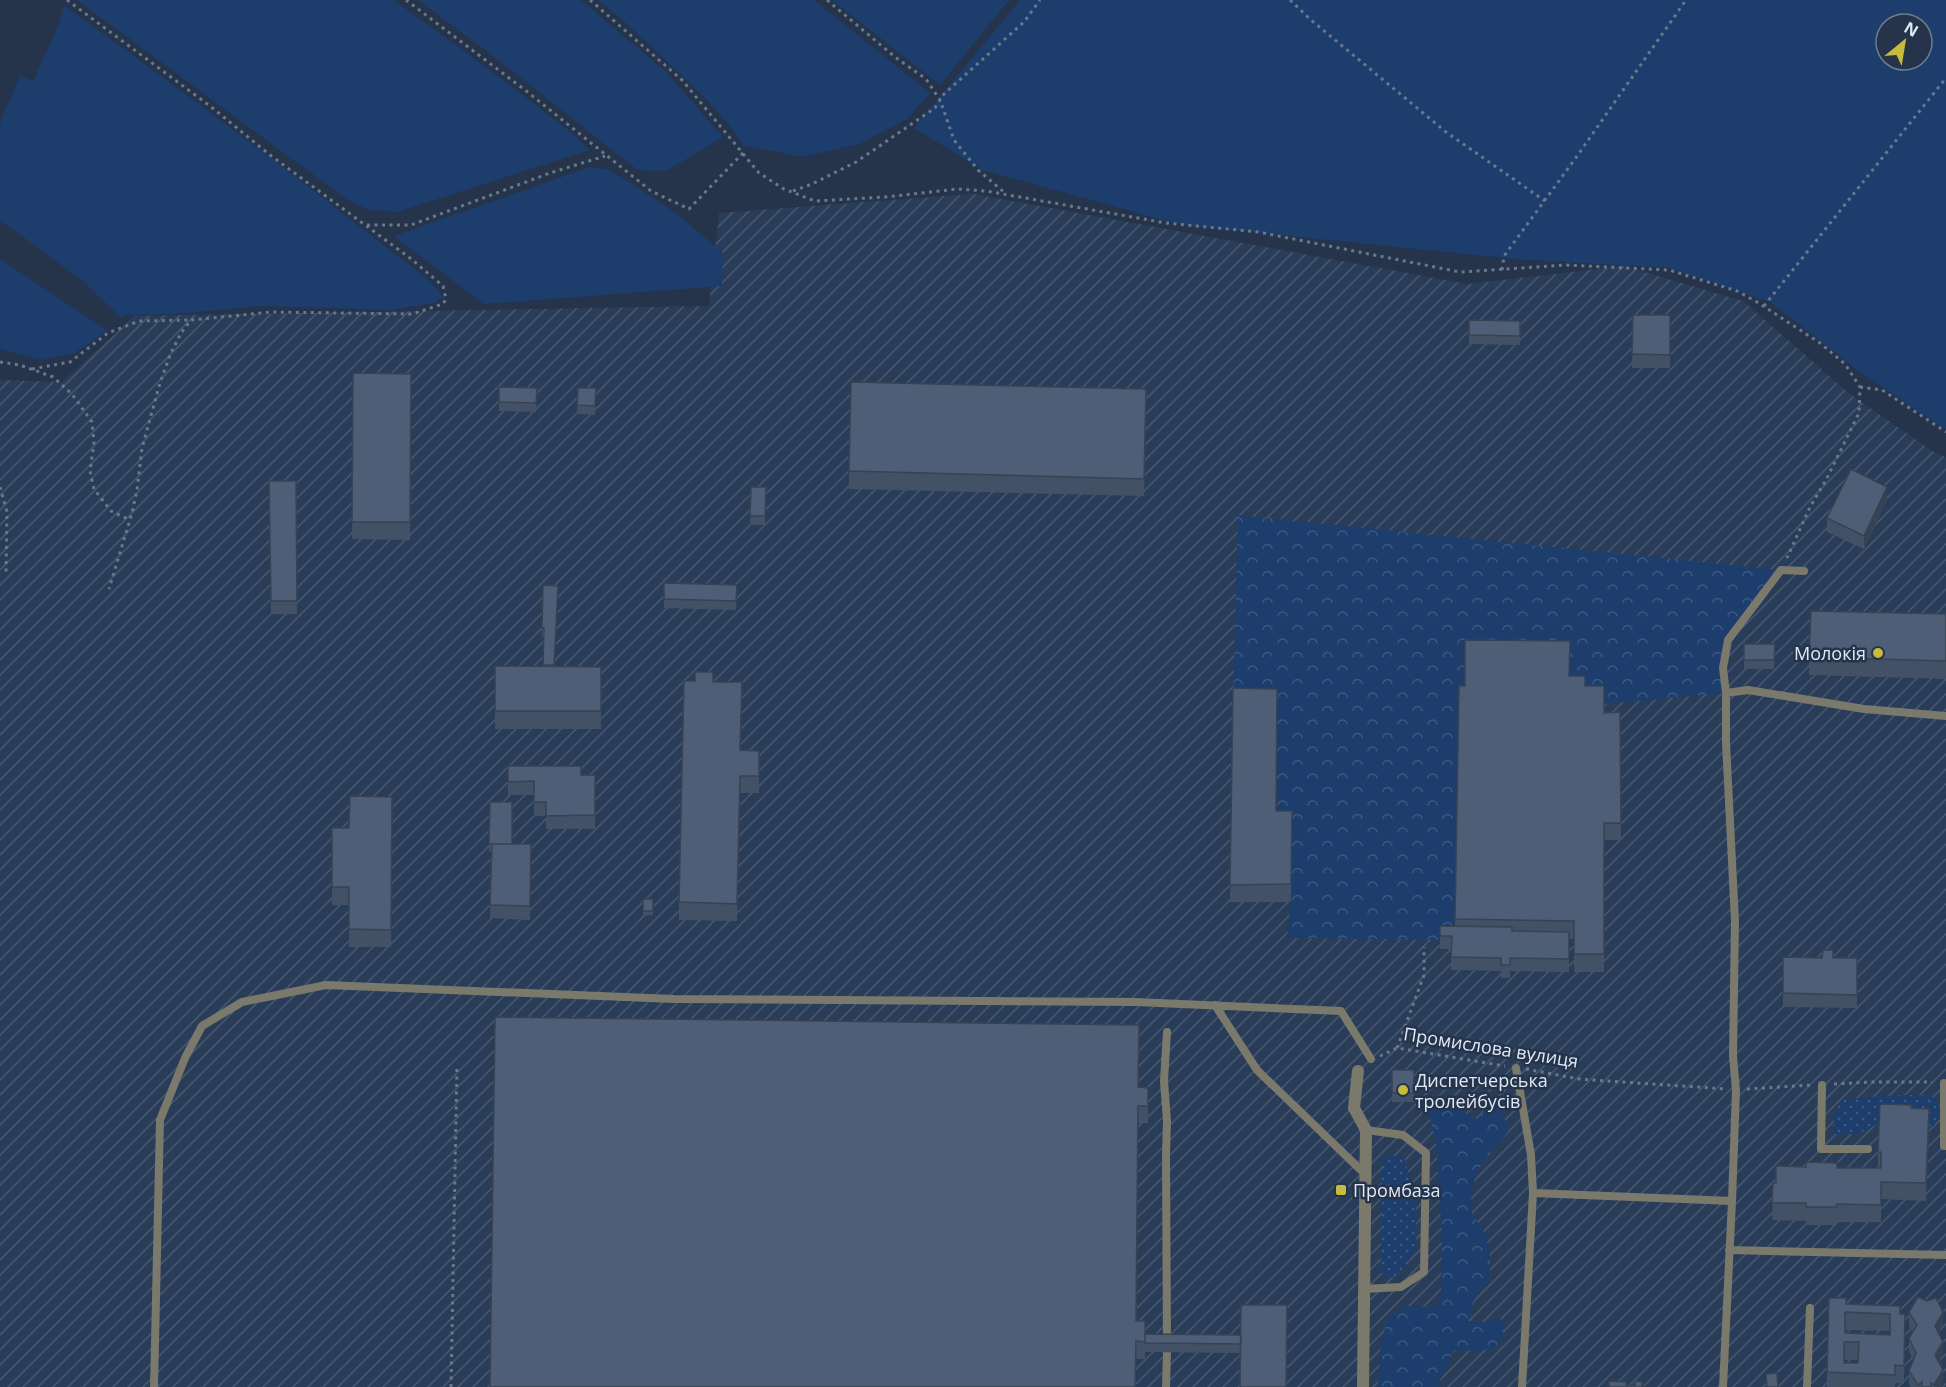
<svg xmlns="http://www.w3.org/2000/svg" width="1946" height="1387" font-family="'Open Sans',sans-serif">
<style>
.industrial{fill:url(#industrial-furrows)}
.grass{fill:url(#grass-dots)}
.forest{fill:url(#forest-crowns)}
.garden{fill:#1d3d6c;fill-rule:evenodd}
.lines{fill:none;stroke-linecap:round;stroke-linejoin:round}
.path{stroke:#6a788b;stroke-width:3;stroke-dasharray:3 4.5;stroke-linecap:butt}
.lane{stroke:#7a796b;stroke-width:8}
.street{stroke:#7a796b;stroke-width:12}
.wall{fill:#435166;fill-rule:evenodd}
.shaded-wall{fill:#374253}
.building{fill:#4e5e77;stroke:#374253;stroke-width:1.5;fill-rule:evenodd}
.poi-dot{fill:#c7bb3c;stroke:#25344a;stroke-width:2}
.labels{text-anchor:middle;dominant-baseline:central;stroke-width:5;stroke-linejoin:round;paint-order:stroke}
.poi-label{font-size:18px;fill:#dfe9f8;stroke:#25344a;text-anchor:start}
.street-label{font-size:18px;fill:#dfe9f8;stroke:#25344a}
</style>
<defs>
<pattern id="industrial-furrows" width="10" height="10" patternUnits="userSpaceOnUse" patternTransform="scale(1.5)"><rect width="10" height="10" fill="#2a3d58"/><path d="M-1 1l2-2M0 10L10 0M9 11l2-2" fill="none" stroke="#485971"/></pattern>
<pattern id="grass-dots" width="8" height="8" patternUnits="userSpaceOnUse" patternTransform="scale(1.5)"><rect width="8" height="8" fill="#1d3d6c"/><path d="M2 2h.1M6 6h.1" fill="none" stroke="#3d5982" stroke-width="1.8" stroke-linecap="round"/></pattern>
<pattern id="forest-crowns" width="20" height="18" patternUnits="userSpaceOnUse" patternTransform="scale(1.5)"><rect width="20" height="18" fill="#1d3d6c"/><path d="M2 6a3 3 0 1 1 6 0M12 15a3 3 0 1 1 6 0" fill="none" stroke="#3d5982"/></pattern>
</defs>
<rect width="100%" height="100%" fill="#25344a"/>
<path class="industrial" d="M973,194L1468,284L1624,266L1743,301L1851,395L1937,454L1946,457V1387H0V380L62,382L135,316L709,306L719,213Z"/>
<path class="grass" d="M1914,1095L1931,1096L1939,1102L1940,1116L1933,1127L1880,1122C1865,1134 1852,1135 1833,1134L1834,1114L1842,1100L1880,1096Z
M1389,1155L1404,1158L1416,1196V1249L1404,1268L1392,1278L1381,1273L1382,1159Z"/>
<path class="forest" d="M1238,515L1781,570L1728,640L1726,693L1604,704H1459L1454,940L1287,938L1291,902L1292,829L1276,828L1277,707L1233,706Z
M1444,1099L1457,1109L1477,1119L1490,1104L1500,1109L1509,1130C1497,1147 1479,1162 1474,1182C1472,1191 1471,1201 1470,1210L1486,1235L1490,1255V1279L1477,1293L1468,1321L1485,1322L1503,1319V1336L1495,1348L1479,1351L1454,1350L1437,1387H1378L1381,1344L1387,1319L1406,1306L1433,1307L1441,1300L1442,1241L1436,1141L1428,1111Z"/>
<path class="garden" d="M77,0H394L510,85L573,134L590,150L397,212L369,210L349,201Z
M418,0H581L667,73L723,137L668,170L655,172L636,169L488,52Z
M598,0H814L930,93L907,119L859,144L802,157L743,145C726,117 702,95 678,72C652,47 626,22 598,0Z
M832,0H1009L940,85Z
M1020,0H1946V430L1856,369L1770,302L1669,268L1515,259L1181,225L983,170L914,128ZM1886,24H1922V60H1886Z
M64,5C188,95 311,187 431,282L443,296L435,303L390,310L260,306L175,314L127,315L121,318L85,283L0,220V127L1,120L20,76L33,81L56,31Z
M590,167L606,169L628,181L677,214L723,253L722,286L484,304L394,236Z
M0,259L108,331L75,353L42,360L2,350L0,349Z"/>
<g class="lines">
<path class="path" d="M67,0L210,106L270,155L410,258L443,286L446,299L443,304L412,314L270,312L191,320L181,333L170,355L160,383L142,448L137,490L132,513L109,589
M406,0L525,90L651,191L689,209L743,153
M590,0L682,80L759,173L784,189L815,201L886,197L957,189L986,191L1166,223L1258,232L1460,272L1565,265L1669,270L1737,291L1757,302L1820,343L1845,364L1860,387L1859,413L1826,480L1810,507L1787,558
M827,0L895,57L926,79L940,100L954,140L978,170L1005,193
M1290,0L1311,20L1446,132L1545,201
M793,191L812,184L856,162L935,108L944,94L1024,22L1040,0
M367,225H411L550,173L605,156
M1502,270L1504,256L1575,159L1686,0
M1764,306L1946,78
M0,362L20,365L53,377L72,394L92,422L94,443L90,471L94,489L111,511L130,520
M32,369L70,362L108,333L139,321L189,320
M1860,387L1882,390L1946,432
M0,487L7,512L6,574
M1397,1048L1424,975V947
M1380,1056L1397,1048L1505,1066
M1526,1069L1579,1079L1725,1089
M1834,1084L1871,1082H1932
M1747,1089L1812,1085
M451,1387L457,1065"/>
<path class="lane" d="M1726,693L1723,668L1728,640L1781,570L1804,571
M1215,1005L1257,1070L1366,1175
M1516,1068L1531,1155L1533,1193L1732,1201L1736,1090L1733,1056L1735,921L1726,743V693L1748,690L1864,709L1946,716
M1944,1083V1146H1946
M1822,1085L1821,1149H1868
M1729,1250L1946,1255
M1364,1289L1401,1287L1424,1272L1426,1153L1403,1135L1366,1130
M1167,1342L1166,1155L1167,1121L1164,1081L1167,1032
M154,1387L160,1120L185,1058L202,1026L242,1002L326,985L674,999L1136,1002L1341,1011L1371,1059
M1166,1387L1167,1352
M1522,1387L1533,1193
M1723,1387L1732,1201
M1807,1387L1810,1308"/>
<path class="street" d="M1358,1071L1354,1108L1366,1130L1363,1387"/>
</g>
<path class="wall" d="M1633,315H1670V368H1632Z
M1469,320L1520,321V345L1469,344Z
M353,373L411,374L410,540L352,539Z
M499,387L537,388L536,412L499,411Z
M578,388H596L595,415L577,414Z
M1146,406L1144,496L849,489V471Z
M269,481H296L297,614H271Z
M751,487H766L765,525H750Z
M1887,500L1864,549L1827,532V518Z
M664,583L737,585L736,610L664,608Z
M543,585L554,667H601V729H495V666L543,667L544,637H542Z
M1946,614V679L1809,675V657Z
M1744,644H1775L1774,669H1744Z
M1570,676L1585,686L1604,713L1620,712L1621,840H1604V972H1574V939H1569V972L1510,971V978H1501V971L1451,970V949H1440V926H1455L1459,686Z
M695,681L713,682L741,750L759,751V793H740L737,921L679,920V902Z
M1233,688L1276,811H1292L1291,902H1230Z
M508,766L581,775H595V829H546V816H534V795H508Z
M392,797L391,947H349V905H332V828H349Z
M490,802L512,844H531L530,920L490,918L491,852H489Z
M643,899H653V915L643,916Z
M1783,957L1857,958V1008L1783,1007Z
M495,1017L1139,1025V1087L1148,1088V1123H1138L1136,1321H1145V1359H1136V1387H490Z
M1392,1070H1414V1102H1392Z
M1912,1108L1929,1127L1926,1201L1881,1199V1222H1837V1225H1806V1221L1772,1220L1773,1183L1878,1168V1152Z
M1846,1304L1905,1314L1904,1384L1895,1383V1387H1827V1372ZM1845,1330L1890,1331V1335L1845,1333ZM1844,1360H1858V1363H1844Z
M1909,1312L1943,1325L1939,1333L1943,1355L1939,1362L1943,1383L1941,1387H1911L1909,1384V1371L1913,1360L1909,1351V1338L1913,1332L1909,1326Z
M1145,1334L1241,1335V1353L1145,1352Z"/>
<path class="shaded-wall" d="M1887,487V500L1864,549V536Z
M1929,1109V1127L1926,1201V1183Z
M1943,1312V1325L1935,1339V1326Z
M1943,1342V1355L1935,1368V1355Z
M1943,1370V1383L1941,1387H1934V1385Z"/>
<path class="building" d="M1633,315H1670V355L1632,354Z
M1469,320L1520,321V336L1469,335Z
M353,373L411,374L410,522H352Z
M851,382L1146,389L1144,479L849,471Z
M499,387L537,388L536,403L499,402Z
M578,388H596L595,406L577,405Z
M1851,469L1887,487L1864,536L1827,518Z
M269,481H296L297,601H271Z
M751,487H766L765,516H750Z
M664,583L737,585L736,601L664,599Z
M543,585L558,586L554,665H543L544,628H542Z
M1811,611L1946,614V661L1809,657Z
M1465,640L1570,641L1569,676H1585V686H1604V713L1620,712L1621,823H1604V954H1574V921L1455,919L1459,686H1465Z
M1744,644H1775L1774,660H1744Z
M495,666L601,667V711H495Z
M695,672H713V682H742L740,750L759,751V776H740L737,904L679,902L684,681H695Z
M1233,688L1277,689L1276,811H1292L1291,884L1230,885Z
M508,766H581V775H595V815L546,816V802H534V781L508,782Z
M350,796L392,797L391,930L349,929V887H332V828H349Z
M490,802H512V844H489Z
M492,844H531L530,906L490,905Z
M643,899H653V911H643Z
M1440,926L1512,927V931L1569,932V959L1510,958V965H1501V958L1451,957L1452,936H1440Z
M1823,950H1833V958H1857V995L1783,993V957L1822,958Z
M495,1017L1139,1025L1138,1087L1148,1088V1106H1138L1136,1321H1145V1342L1136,1341L1135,1387H490Z
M1392,1070H1414V1093H1392Z
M1880,1104L1912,1105L1911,1108L1929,1109L1926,1183L1881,1182V1205L1837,1204V1207H1806V1203H1772L1773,1183H1776V1166L1806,1167V1162L1837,1163V1168H1881V1152H1878Z
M1918,1297L1927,1301L1936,1298L1943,1312L1935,1326L1943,1342L1935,1355L1943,1370L1934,1385L1931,1383V1387H1922V1382L1918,1385L1909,1371L1916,1353L1909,1338L1917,1325L1909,1312Z
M1829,1298H1846V1304L1900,1306V1314H1905L1904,1366L1895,1365V1375L1827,1372ZM1845,1312L1890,1314V1335L1845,1333ZM1844,1342H1859L1858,1363H1844Z
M1241,1305H1287L1286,1387H1240Z
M1145,1334L1241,1335V1344L1145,1343Z
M1777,1373L1778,1387H1767L1766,1374Z
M1609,1381L1626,1382V1385H1635V1381L1642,1382V1386H1644V1387H1609Z"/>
<g class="poi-dot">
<circle cx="1878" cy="653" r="6"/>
<circle cx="1403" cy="1090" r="6"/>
<rect x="1335" y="1184" width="12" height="12" rx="3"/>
</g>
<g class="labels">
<g class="poi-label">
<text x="1866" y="653" text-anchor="end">Молокія</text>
<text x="1415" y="1080">Диспетчерська<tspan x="1415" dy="21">тролейбусів</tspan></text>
<text x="1353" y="1190">Промбаза</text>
</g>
<g class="street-label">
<text transform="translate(1491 1047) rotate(9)">Промислова вулиця</text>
</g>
</g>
<g transform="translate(1904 42) rotate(30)"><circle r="28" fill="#25344a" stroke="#6f7c90" stroke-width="1.5"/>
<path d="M0-4.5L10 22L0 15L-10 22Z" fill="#c7bb3c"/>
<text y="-9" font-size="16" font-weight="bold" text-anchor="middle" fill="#dfe9f8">N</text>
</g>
</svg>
